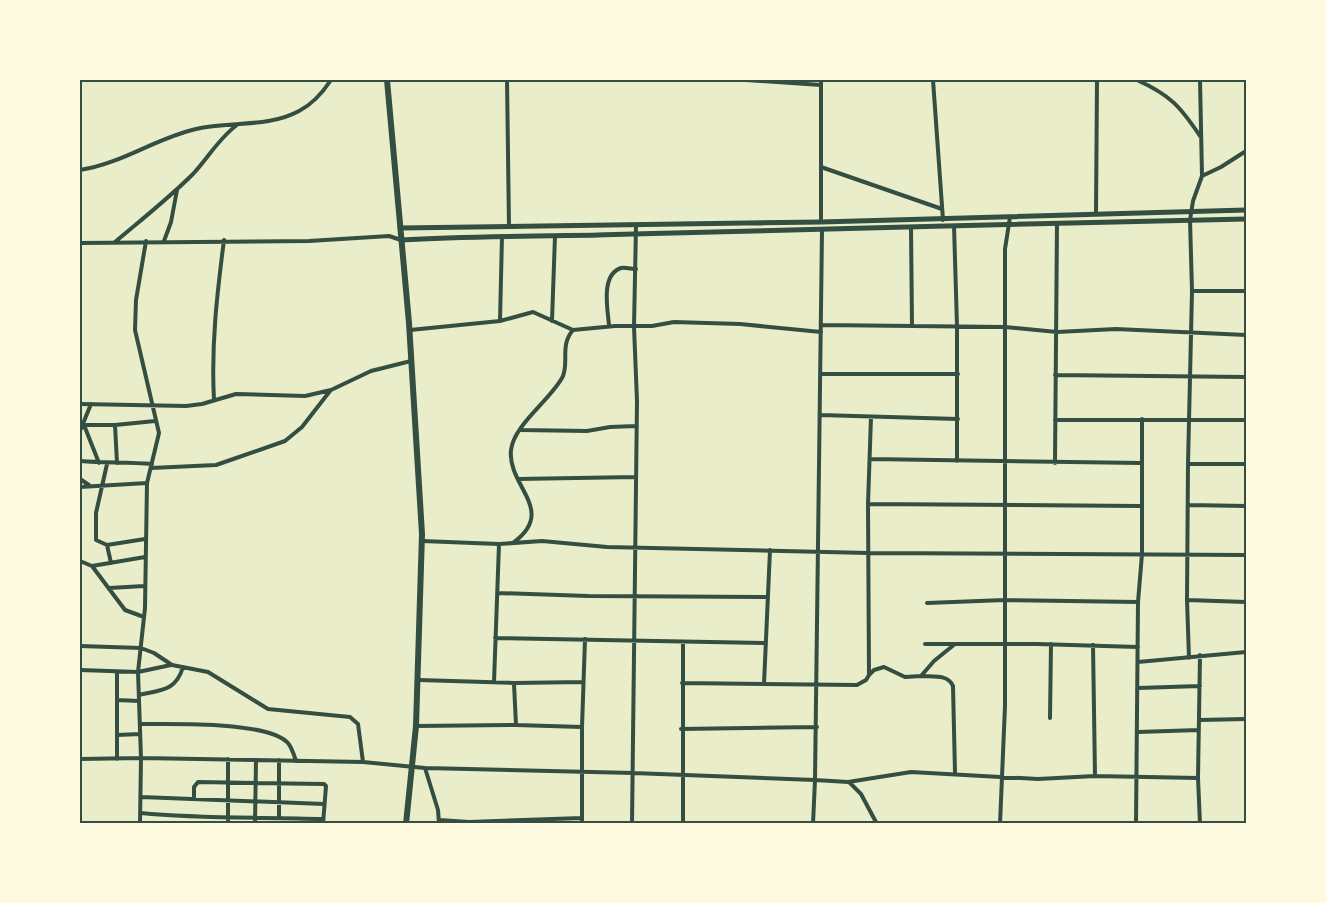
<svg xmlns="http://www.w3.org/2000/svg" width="1326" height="903" font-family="Helvetica,sans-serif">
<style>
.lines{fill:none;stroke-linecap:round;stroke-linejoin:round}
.minor{stroke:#344e41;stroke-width:4}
.secondary{stroke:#344e41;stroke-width:5}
.trunk{stroke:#344e41;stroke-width:6}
.neatline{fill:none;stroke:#344e41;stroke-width:2}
</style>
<rect width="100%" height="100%" fill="#e9edc9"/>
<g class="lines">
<path class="minor" d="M507,80L509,227
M746,80L821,85
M933,80L943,220
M1137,80C1170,95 1180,106 1200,136
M821,167L942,209
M80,170C121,164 156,138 196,129C229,121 268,128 299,111C313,104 323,92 331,80
M1202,176L1221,167L1246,151
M1096,213L1097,80
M821,222V80
M954,226L957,326V461
M911,227L912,326
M164,241L171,222L177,190
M115,242C141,220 169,198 193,174C208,158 219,138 237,125
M80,243L309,241L389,236L401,240
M1192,291H1246
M500,321L502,236
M552,321L555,236
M821,325L1005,327L1057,332L1116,329L1246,335
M609,326C608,310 600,275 621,268C625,267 632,269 636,269
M410,330L500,321L533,312L573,330L615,326H652L674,322L740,324L821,332
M820,374H958
M1055,375L1246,377
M214,400C211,346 217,294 224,240
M80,404L186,406L202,404L236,394L305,396L331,390L371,371L411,361
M820,415L958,419
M1055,420H1246
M84,425H115L155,421
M84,425L99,463
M115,425L117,463
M521,430L587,431L610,427L636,426
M80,431L91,404
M870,459L1141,463
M80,461C104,463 127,462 152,464
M1055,463L1057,223
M107,464L96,513V540L107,545L145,539
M1188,464H1246
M151,468L216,465L285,441L302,427L330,391
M80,479L89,485
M518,479L635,477
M80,487L147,483
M868,504L1140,506
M1188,505L1246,506
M422,541L499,544L542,541L607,547L868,553L1246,555
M514,542C557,510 507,486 511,450C514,425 549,401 562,378C570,364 559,346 573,330
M107,545L111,563
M80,561L92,566L125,610L144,617
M92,566L145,557
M109,588L144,586
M497,593L588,596L768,597
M1187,600L1246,602
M927,603L1005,600L1138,602
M495,638L766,643
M683,642V824
M925,644H1037L1138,647
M1093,645L1095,776
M80,646L141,648L154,653L172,665L208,672L268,709L350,717L358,724L363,762
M1189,658L1187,600L1188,464L1192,291L1190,220L1193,201L1202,176L1200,80
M1138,662L1246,652
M80,670L138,672L171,665
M869,675L874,670L884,667L905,677L921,676L934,661L955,644
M921,676C933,677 948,674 953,686L955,773
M419,680L514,683L583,682
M494,682L499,544
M682,683L857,685L866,680L869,675L868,504L871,417
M514,684L516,725
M764,684L770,550
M1138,688L1200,686
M139,695C161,690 176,691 183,667
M117,700L139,701
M1050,718L1051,644
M1199,720L1246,719
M140,724C171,724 268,721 288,743C292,748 294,755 296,761
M416,726L516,725L582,727
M681,729L817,727
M1138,732L1199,730
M117,735L140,734
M80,759L141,758L363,762L425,768L633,773L815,780L822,230
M117,759V673
M425,768L438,810L439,824
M849,782L861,794L877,824
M141,797L324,804
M194,799V787L198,782L324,784L326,786L323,824
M141,813C201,819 262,817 323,819
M279,818V760
M439,820L469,822L582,818
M1092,823L1107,824
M140,824L141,758L138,672L145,608L147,483L159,433L135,330L136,300L146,241
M228,824V759
M255,824L256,760
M582,824V727L585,639
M632,824L637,401L634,327L636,226
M813,824L815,780L848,782L911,772L1038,779L1095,776L1198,778
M1000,824L1005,706V249L1010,217
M1136,824L1138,602L1142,554V419
M1200,824L1198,778L1200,655"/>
<path class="secondary" d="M400,228L821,222L1246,210
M401,240C478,235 556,237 633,234C837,229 1042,223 1246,219"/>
<path class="trunk" d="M387,80L409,323L422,534L416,726L406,824"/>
</g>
<rect width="1326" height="903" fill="none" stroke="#fefae0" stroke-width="162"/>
<rect x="81" y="81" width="1164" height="741" class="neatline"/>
</svg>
